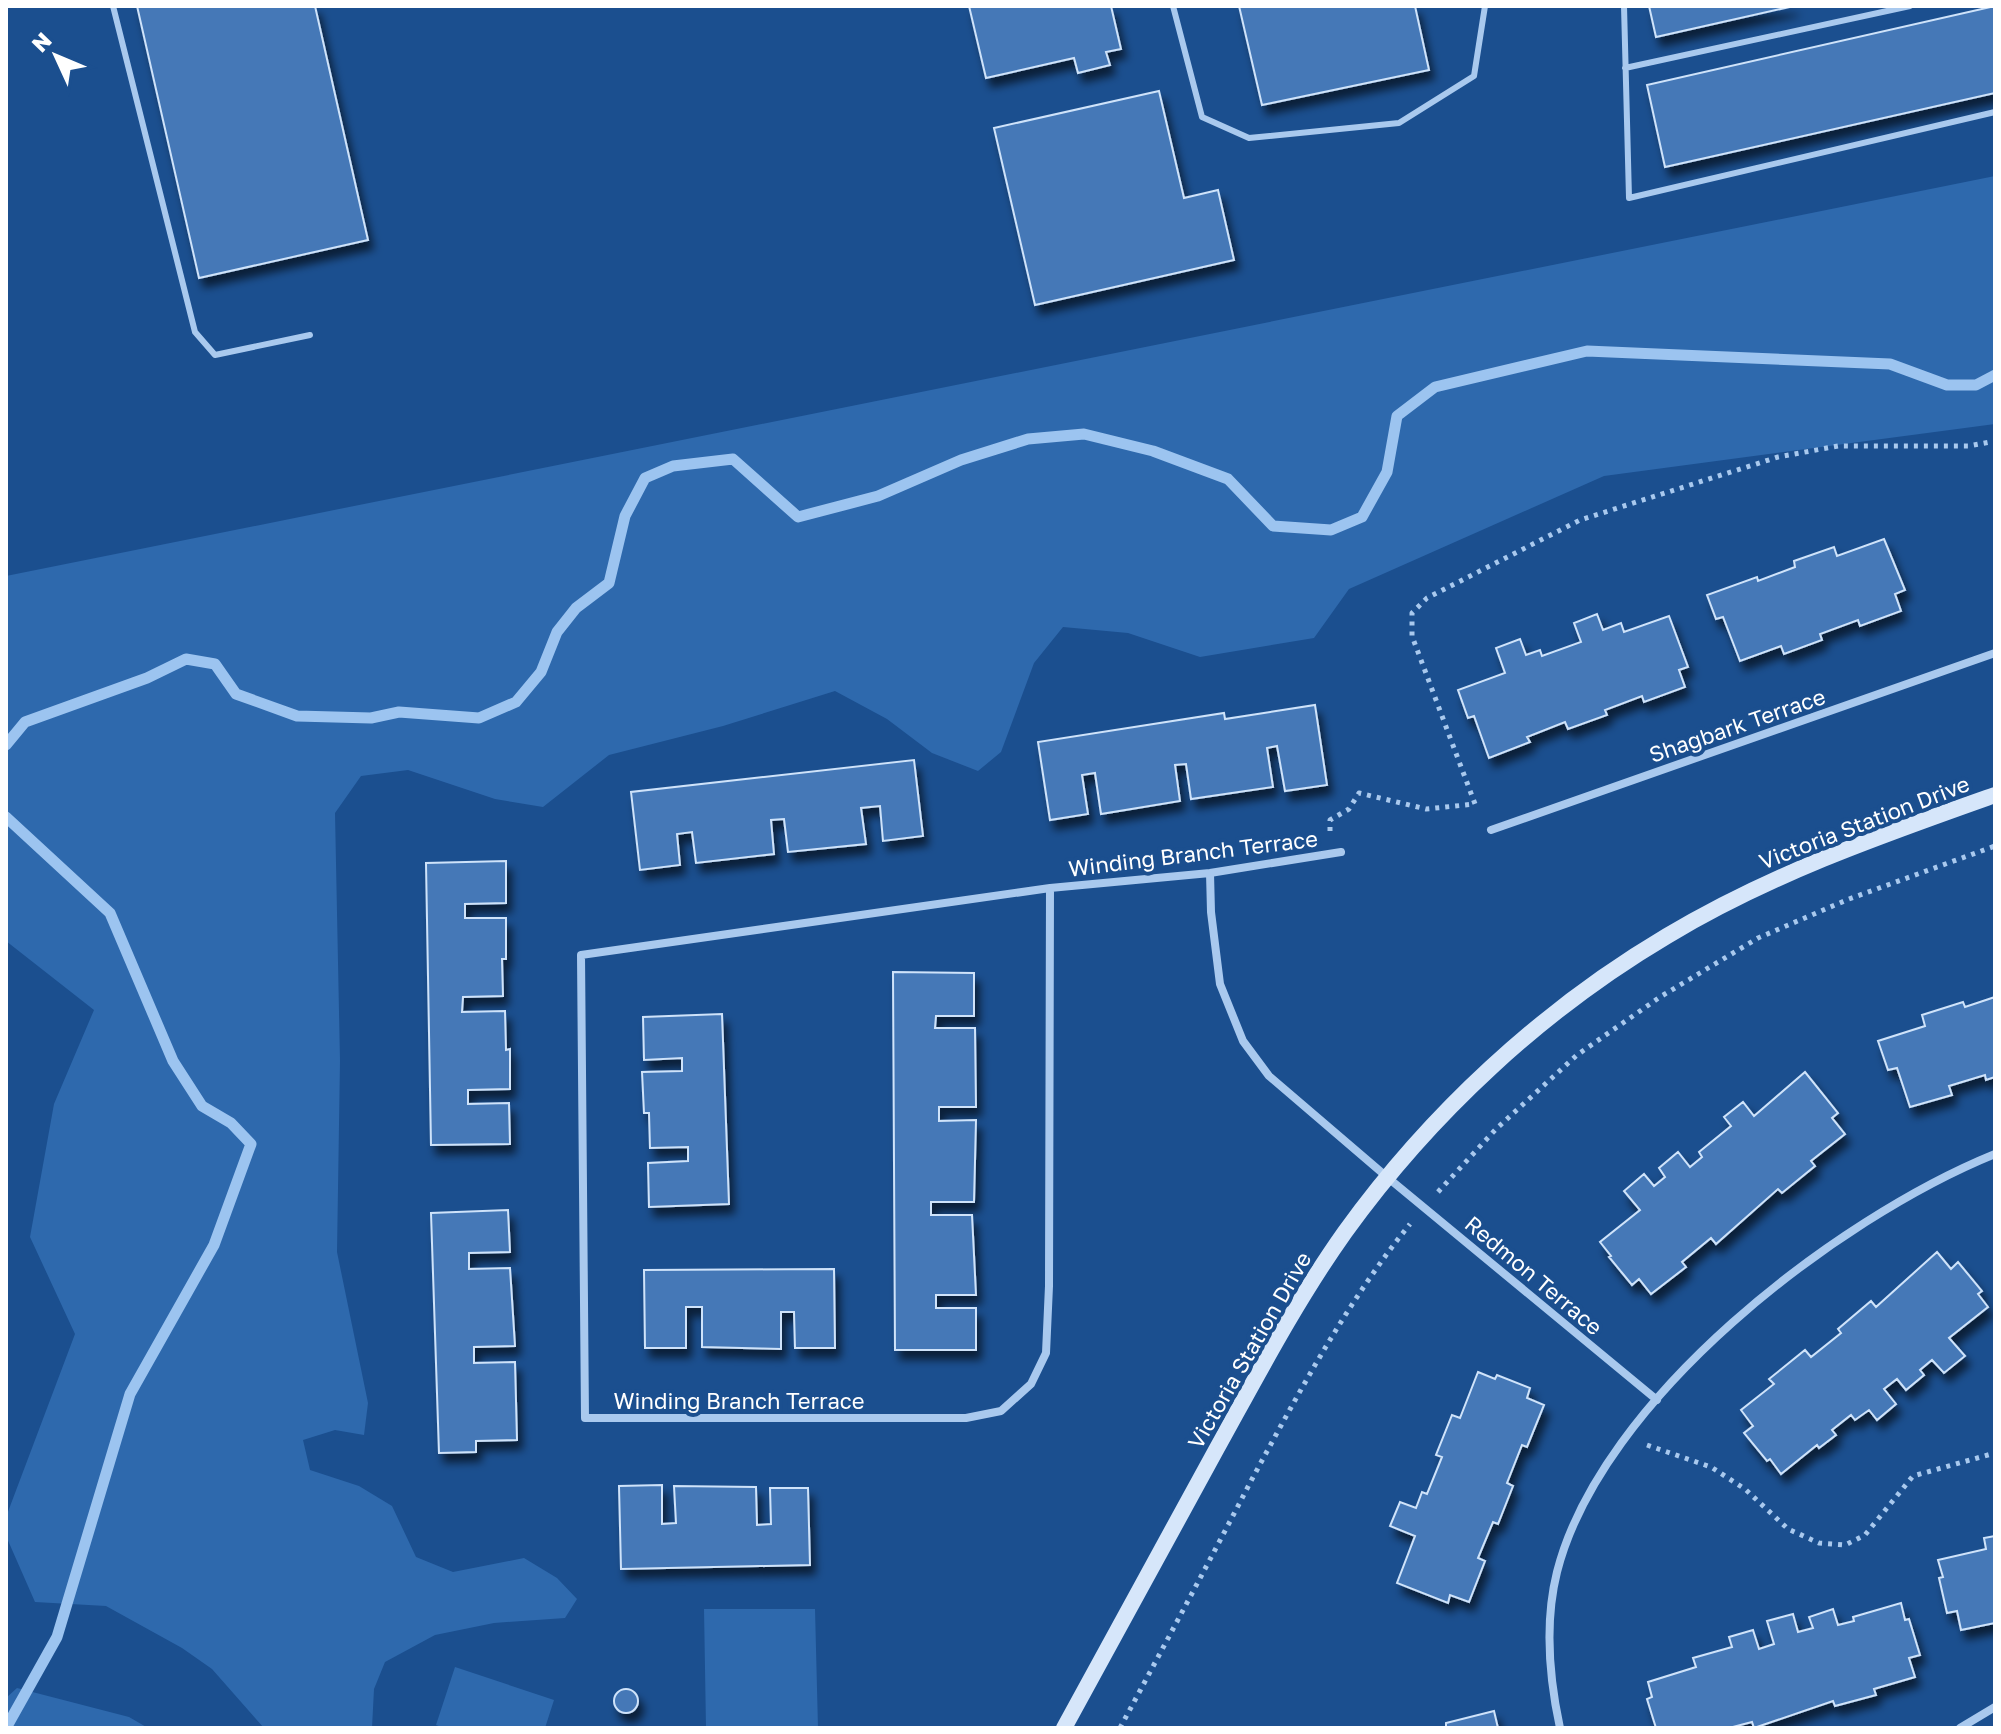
<svg xmlns="http://www.w3.org/2000/svg" width="2001" height="1734" font-family="'Golos Text',sans-serif">
<style>
.green{fill:#2e69ad}
.lines{fill:none;stroke-linecap:round;stroke-linejoin:round}
.stream{stroke:#9cc4f0;stroke-width:11}
.building{fill:#4478b7;stroke:#cfe3fa;stroke-width:2;filter:url(#shadow)}
.path{stroke:#a9c9ee;stroke-width:5;stroke-dasharray:4 6;stroke-linecap:butt}
.lane{stroke:#a9c9ee;stroke-width:6}
.street{stroke:#a9c9ee;stroke-width:8}
.secondary{stroke:#d6e6fa;stroke-width:16}
.labels{text-anchor:middle;dominant-baseline:central;stroke-width:8;stroke-linejoin:round;paint-order:stroke}
.street-label{font-size:22px;fill:#fff;stroke:#1b4f8f}
</style>
<defs>
<filter id="shadow"><feDropShadow dx="5" dy="9" stdDeviation="4" flood-color="#0009"/></filter>
</defs>
<rect width="100%" height="100%" fill="#1b4f8f"/>
<path class="green" d="M1995,176V424L1604,476L1349,589L1314,638L1200,657L1128,633L1063,627L1034,663L1001,752L978,771L932,753L887,719L835,691L723,726L609,755L543,807L495,799L408,770L361,776L335,813L340,1061L337,1252L368,1403L364,1435L335,1430L303,1440L310,1470L359,1486L392,1506L416,1557L453,1572L524,1558L557,1578L577,1599L565,1618L494,1623L435,1635L385,1662L374,1689L372,1728H264L212,1669L182,1648L106,1606L35,1602L6,1536V1517L75,1334L30,1237L54,1104L94,1010L6,941V576Z
M704,1609H815L818,1728H706Z
M455,1667L554,1700L545,1728H444L436,1725Z
M17,1688L129,1717L148,1728H6V1698Z"/>
<g class="lines">
<path class="stream" d="M6,745L25,722L147,678L186,659L215,664L236,694L297,716L371,718L399,712L479,718L516,702L541,672L557,632L576,608L609,583L625,516L645,478L673,466L733,459L798,517L878,496L961,460L1028,439L1084,434L1153,451L1228,479L1273,526L1331,530L1362,517L1387,472L1397,416L1435,387L1587,351L1890,364L1947,385H1976L1995,375
M6,817L110,913L173,1061L202,1106L231,1123L251,1144L214,1245L130,1394L57,1637L6,1728"/>
</g>
<path class="building" d="M137,6H315L368,240L199,278Z
M969,6H1111L1121,49L1106,52L1110,65L1078,73L1074,58L986,78Z
M1239,6H1415L1429,70L1262,105Z
M1649,6H1794L1656,37Z
M1995,6V93L1665,167L1647,85Z
M1159,91L1184,198L1218,190L1234,260L1035,305L994,128Z
M1884,539L1905,590L1895,594L1901,611L1860,626L1858,620L1820,634L1822,640L1784,654L1781,646L1740,661L1723,617L1716,619L1707,595L1757,577L1758,581L1795,567L1794,561L1834,547L1837,556Z
M1597,614L1603,630L1621,623L1624,632L1669,616L1688,667L1679,670L1685,687L1644,702L1642,696L1605,710L1607,715L1568,729L1565,722L1527,737L1530,742L1489,758L1474,716L1468,718L1458,690L1505,673L1496,648L1520,639L1526,655L1540,650L1542,656L1581,642L1574,623Z
M1315,705L1327,785L1285,791L1277,746L1267,748L1273,787L1191,799L1186,764L1175,765L1180,801L1101,814L1095,773L1082,775L1088,814L1050,820L1038,742L1224,713L1225,719Z
M914,760L923,836L883,841L880,806L861,808L866,844L788,852L784,819L771,820L774,854L696,863L692,832L677,834L680,865L640,870L631,792Z
M506,861V903L465,904V918H506V959H502L503,996L463,997L462,1012L505,1011L506,1050L510,1049V1089L468,1090V1104L509,1103L510,1144L431,1145L426,863Z
M893,972L974,973V1016H936L935,1028H975L976,1107H939V1121L976,1120L974,1202H931V1215H972L976,1295H936V1308H976V1350H895Z
M1995,997V1077L1986,1080L1985,1075L1949,1086L1952,1095L1910,1107L1897,1068L1888,1070L1878,1041L1925,1026L1922,1015L1963,1002L1965,1007Z
M722,1014L729,1204L649,1207L648,1163L688,1161V1147L650,1148L649,1113H644L642,1072L682,1071V1058L644,1060L643,1017Z
M1805,1072L1838,1113L1832,1118L1845,1134L1811,1161L1815,1166L1782,1193L1778,1189L1716,1244L1711,1238L1682,1262L1686,1267L1651,1294L1639,1279L1632,1285L1609,1257L1611,1256L1600,1242L1640,1210L1624,1191L1644,1174L1654,1186L1665,1177L1659,1168L1678,1152L1690,1167L1702,1157L1699,1152L1731,1126L1724,1117L1743,1102L1754,1116Z
M508,1210L510,1252L469,1253V1269L510,1268L515,1346L474,1347V1363L515,1362L517,1440L476,1441V1452L439,1453L431,1213Z
M1937,1252L1951,1269L1958,1262L1982,1291L1978,1294L1988,1307L1949,1338L1965,1356L1944,1373L1932,1360L1920,1370L1924,1375L1906,1390L1897,1379L1884,1389L1896,1404L1877,1420L1869,1410L1855,1420L1851,1415L1832,1430L1836,1435L1819,1448L1817,1445L1781,1474L1770,1459L1767,1461L1744,1433L1753,1426L1741,1410L1774,1384L1769,1379L1805,1350L1811,1357L1841,1333L1838,1329L1871,1301L1876,1307Z
M834,1269L835,1348H795L794,1312H781V1349L702,1347V1307H686V1348H645L644,1270Z
M1478,1372L1495,1379L1497,1375L1530,1388L1527,1398L1544,1405L1527,1447L1522,1445L1507,1483L1513,1486L1498,1524L1493,1522L1478,1558L1485,1561L1469,1602L1450,1595L1448,1603L1397,1583L1415,1536L1390,1526L1400,1502L1416,1508L1422,1492L1427,1494L1442,1457L1436,1455L1452,1415L1460,1418Z
M662,1485V1524L676,1523L674,1486L756,1487L757,1525L771,1524L770,1488H808L810,1565L621,1569L619,1486Z
M1995,1536V1623L1961,1630L1957,1611L1947,1613L1939,1578L1943,1577L1938,1560L1986,1549L1984,1538Z
M1901,1603L1905,1620L1909,1619L1920,1655L1909,1658L1915,1677L1874,1689L1876,1695L1835,1706L1833,1701L1754,1728L1752,1722L1729,1728H1656L1647,1699L1652,1697L1648,1682L1696,1667L1693,1658L1732,1647L1729,1637L1753,1630L1759,1649L1774,1644L1767,1621L1793,1614L1798,1632L1813,1628L1809,1617L1833,1609L1838,1625L1854,1621L1853,1617Z
M614 1701a12 12 0 1 1 24 0a12 12 0 1 1-24 0Z
M1494,1711L1498,1728H1440L1446,1727V1723Z"/>
<g class="lines">
<path class="path" d="M1330,831V820L1349,809L1359,793L1426,809L1475,804L1412,636V613L1427,598L1580,520L1778,457L1838,446H1969L1995,441
M1438,1192L1496,1129L1577,1055L1660,997L1758,938L1849,899L1995,846
M1647,1445L1711,1467L1745,1489L1788,1529L1819,1543L1845,1545L1865,1535L1913,1476L1995,1453
M1120,1728C1164,1646 1208,1564 1251,1481C1299,1392 1347,1302 1410,1224"/>
<path class="lane" d="M113,6L195,332L215,355L310,335
M1173,6L1202,117L1249,138L1399,123L1474,76L1485,6
M1624,6L1629,198L1995,112
M1625,68L1910,6"/>
<path class="street" d="M1491,830L1995,653
M1210,873L1211,912L1220,984L1243,1041L1269,1076L1387,1177L1657,1400
M1050,888L1049,1286L1046,1353L1031,1384L1001,1411L966,1418H585L581,955L1050,888L1210,873L1341,852
M1560,1728C1549,1677 1544,1624 1557,1572C1601,1399 1835,1219 1995,1154
M1960,1728L1995,1707"/>
<path class="secondary" d="M1064,1728C1115,1635 1165,1543 1216,1450C1257,1376 1296,1301 1345,1232C1430,1114 1542,1010 1667,936C1770,874 1882,835 1995,795"/>
</g>
<g class="labels">
<g class="street-label">
<text transform="translate(1737 725) rotate(-19)">Shagbark Terrace</text>
<text transform="translate(1864 822) rotate(-21)">Victoria Station Drive</text>
<text transform="translate(1193 853) rotate(-7)">Winding Branch Terrace</text>
<text transform="translate(1534 1275) rotate(40)">Redmon Terrace</text>
<text transform="translate(1249 1350) rotate(-60)">Victoria Station Drive</text>
<text x="739" y="1400">Winding Branch Terrace</text>
</g>
</g>
<rect width="2001" height="1734" fill="none" stroke="#ffffff" stroke-width="16"/>
<g transform="translate(56 56) rotate(314)" stroke="#1b4f8f" stroke-width="6" paint-order="stroke">
<path d="M0-6L14 30L0 20L-14 30Z" fill="#ffffff"/>
<text y="-12" font-size="22" font-weight="bold" text-anchor="middle" fill="#ffffff">N</text>
</g>
</svg>
